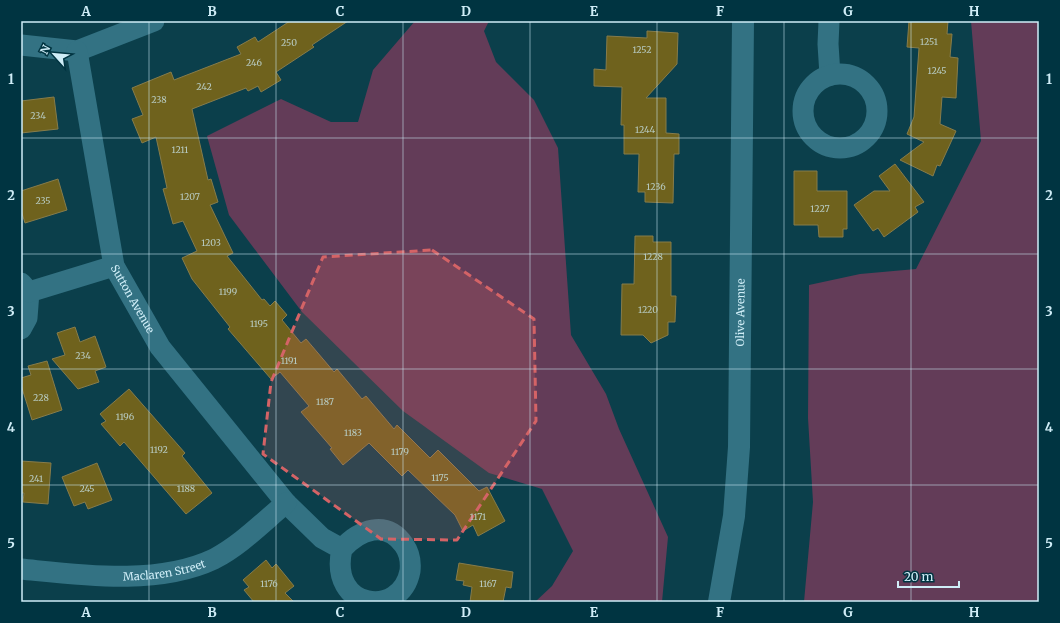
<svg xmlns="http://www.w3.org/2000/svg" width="1060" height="623" font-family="Merriweather,serif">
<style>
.green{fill:#633c58}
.building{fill:#6f621d;stroke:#867c4b}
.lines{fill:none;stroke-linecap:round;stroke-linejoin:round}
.minor{stroke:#337283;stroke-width:21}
.secondary{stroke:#337283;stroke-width:22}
.marked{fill:#d46366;fill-opacity:0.2;stroke:#d46366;stroke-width:3;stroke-dasharray:8 5;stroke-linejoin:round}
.grid{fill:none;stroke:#cfedf7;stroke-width:1;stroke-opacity:0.55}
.labels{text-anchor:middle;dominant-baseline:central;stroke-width:3.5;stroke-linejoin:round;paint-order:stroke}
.number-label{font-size:9px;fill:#b7cac0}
.street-label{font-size:11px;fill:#cfedf7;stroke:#003441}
.neatline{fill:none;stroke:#cfedf7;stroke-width:1.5}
.grid-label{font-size:13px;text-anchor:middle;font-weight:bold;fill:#cfedf7}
</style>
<rect width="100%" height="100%" fill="#0b3f4b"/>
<path class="green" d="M415,21H489L484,31L496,62L534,100L558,148L571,335L606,394L619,429L668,537L662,602H535L552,586L573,551L542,489L489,473L403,411L302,312L229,215L207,136L281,99L331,122H358L373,70Z
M971,21H1039V602H804L813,502L808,418L809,285L860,274L916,269L981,141Z"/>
<path class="building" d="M290,21H348L312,45L314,47L276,72L281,80L261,92L258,86L248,91L246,88L192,109L208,180L211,179L218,202L210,205L233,253L227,256L262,300L264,299L270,306L275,301L287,315L282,320L301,343L306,339L334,372L337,369L362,399L366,396L394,429L397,425L430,458L438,450L479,491L487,487L505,521L478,536L473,525L463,531L455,515L408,470L402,476L369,443L343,465L330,449L332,448L301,412L309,406L280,372L271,379L228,329L230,327L192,279L182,258L197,251L183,221L173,224L163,189L167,188L156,137L142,143L132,119L143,115L132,88L171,72L174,80L241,54L237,47L255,37L258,42Z
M909,21H948L947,34H952L950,57L958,58L956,98L942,97L940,124L956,131L940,166L937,165L933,176L900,160L924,142L907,134L914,117L919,48L907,47Z
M647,31L678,33L677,64L646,98H666V133L679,134V154H674L673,203L645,202V192H638L639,154H624V125H621L622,87L594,86V69L606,70L607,36L647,38Z
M54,97L58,129L21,133V101Z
M895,164L924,202L915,207L918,212L884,237L878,228L873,231L854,205L874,191H890L879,176Z
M794,171H817V191H847V229H843V237H819L818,225H794Z
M58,179L67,210L25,223L21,210V191Z
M635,236H653V242H671V296H676L675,322H668V335L651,343L643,335H621L622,284H634Z
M75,327L80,342L95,336L106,367L95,371L99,382L78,389L52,359L65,355L57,333Z
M47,361L62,410L32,420L21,385V378L31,375L28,366Z
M129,389L185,453L182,456L212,493L186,514L124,442L120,446L101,424L106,421L100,414Z
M21,461L51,463L48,504L23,502L24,493H21Z
M97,463L112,500L88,509L85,502L74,506L62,477Z
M266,560L272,568L276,564L294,586L285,593L294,602H254L244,590L249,587L243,580Z
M459,563L513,572L511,588L506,587L503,602H470L472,587L463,585L464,581L456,580Z"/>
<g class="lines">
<g class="minor">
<path d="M829,21L828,44L830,75"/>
<path d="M21,45L77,51L154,21"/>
<path id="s1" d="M77,51L114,266L160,347L286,503L322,538L342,549C328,610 401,619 410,571C411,562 409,552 404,545C386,519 359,530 342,549"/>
<circle cx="840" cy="111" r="37"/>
<path d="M21,283L29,292L27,318L21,329"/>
<path d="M29,292L114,266"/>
<path id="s2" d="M21,569C81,575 157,586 214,559C241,545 263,522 286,503"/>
</g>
<path class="secondary" id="s3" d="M719,602L734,516L739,447L743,21"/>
</g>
<path class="marked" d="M432,250L534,319L536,421L457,540L381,539L263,454L271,382L323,257Z"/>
<path class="grid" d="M149,21V602M276,21V602M403,21V602M530,21V602M657,21V602M784,21V602M911,21V602M21,138H1039M21,254H1039M21,369H1039M21,485H1039"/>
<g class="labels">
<g class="number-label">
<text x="929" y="41">1251</text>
<text x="289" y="42">250</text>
<text x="642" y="49">1252</text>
<text x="254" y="62">246</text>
<text x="937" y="70">1245</text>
<text x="204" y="86">242</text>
<text x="159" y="99">238</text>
<text x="38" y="115">234</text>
<text x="645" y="129">1244</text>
<text x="180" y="149">1211</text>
<text x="656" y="186">1236</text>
<text x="190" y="196">1207</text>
<text x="43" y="200">235</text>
<text x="820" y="208">1227</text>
<text x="211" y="242">1203</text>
<text x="653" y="256">1228</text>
<text x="228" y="291">1199</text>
<text x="648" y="309">1220</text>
<text x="259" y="323">1195</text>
<text x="83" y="355">234</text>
<text x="289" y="360">1191</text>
<text x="41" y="397">228</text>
<text x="325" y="401">1187</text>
<text x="125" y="416">1196</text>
<text x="353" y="432">1183</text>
<text x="159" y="449">1192</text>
<text x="400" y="451">1179</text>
<text x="440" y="477">1175</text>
<text x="36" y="478">241</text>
<text x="87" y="488">245</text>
<text x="186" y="488">1188</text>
<text x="478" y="516">1171</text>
<text x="269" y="583">1176</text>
<text x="488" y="583">1167</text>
</g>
<g class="street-label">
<text stroke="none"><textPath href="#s1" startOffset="256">Sutton Avenue</textPath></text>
<text stroke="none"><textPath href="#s3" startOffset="291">Olive Avenue</textPath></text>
<text stroke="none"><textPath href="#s2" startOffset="144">Maclaren Street</textPath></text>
</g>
</g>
<rect width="1060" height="623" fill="none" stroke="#003441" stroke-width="44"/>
<g transform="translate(54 54) rotate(297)" stroke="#003441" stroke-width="3" paint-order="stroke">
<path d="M0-3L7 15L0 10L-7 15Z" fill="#cfedf7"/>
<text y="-6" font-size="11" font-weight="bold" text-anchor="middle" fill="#cfedf7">N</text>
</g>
<path d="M898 581v6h61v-6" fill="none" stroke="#cfedf7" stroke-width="2"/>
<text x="904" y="581" font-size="12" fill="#cfedf7" stroke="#003441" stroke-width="3" paint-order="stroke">20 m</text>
<rect x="22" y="22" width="1016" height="579" class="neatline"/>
<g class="grid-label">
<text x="86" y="16">A</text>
<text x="212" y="16">B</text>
<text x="340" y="16">C</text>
<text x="466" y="16">D</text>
<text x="594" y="16">E</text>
<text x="720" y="16">F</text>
<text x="848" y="16">G</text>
<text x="974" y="16">H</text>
<text x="11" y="84">1</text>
<text x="1049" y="84">1</text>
<text x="11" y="200">2</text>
<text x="1049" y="200">2</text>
<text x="11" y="316">3</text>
<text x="1049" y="316">3</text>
<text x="11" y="432">4</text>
<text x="1049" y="432">4</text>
<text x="11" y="548">5</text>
<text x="1049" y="548">5</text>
<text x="86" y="617">A</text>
<text x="212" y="617">B</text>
<text x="340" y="617">C</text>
<text x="466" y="617">D</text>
<text x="594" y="617">E</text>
<text x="720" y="617">F</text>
<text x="848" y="617">G</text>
<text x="974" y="617">H</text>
</g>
</svg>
